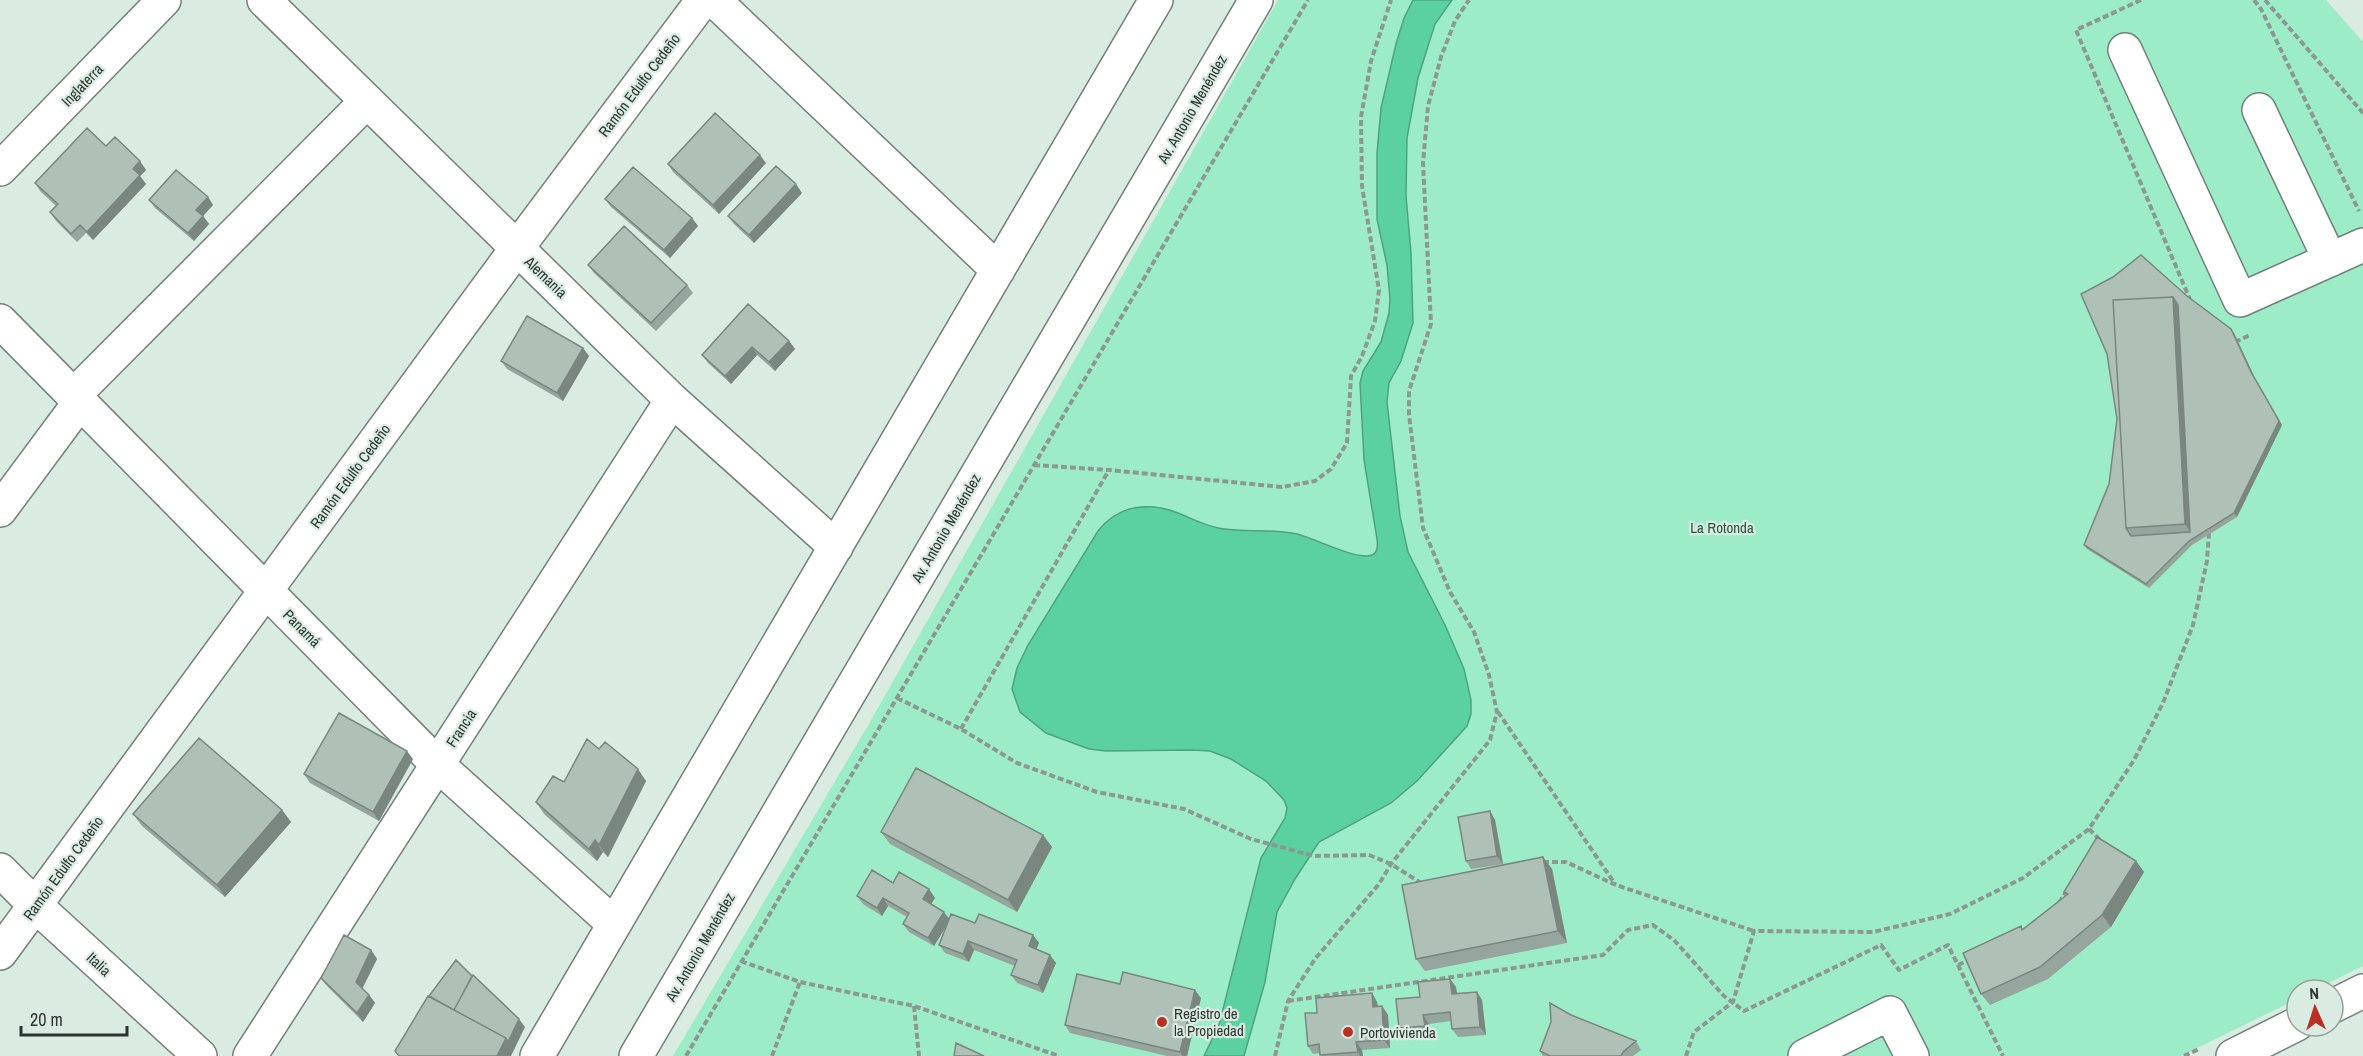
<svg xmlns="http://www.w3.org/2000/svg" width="2363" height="1056" font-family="'Archivo Narrow',sans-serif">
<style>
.green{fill:#9cedc7}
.water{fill:#5cd1a0;stroke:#4ea27f;stroke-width:1.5}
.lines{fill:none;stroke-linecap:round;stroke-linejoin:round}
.minor-casing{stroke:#718179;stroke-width:36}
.path{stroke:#8c9891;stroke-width:4;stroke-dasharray:6 3;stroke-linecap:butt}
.minor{stroke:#fff;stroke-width:33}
.wall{fill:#96a59d}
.shaded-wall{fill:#7a8680}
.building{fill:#afc0b7;stroke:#7a8680;stroke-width:1.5;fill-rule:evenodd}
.poi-dot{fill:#bb2e23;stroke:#daebe2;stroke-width:2}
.labels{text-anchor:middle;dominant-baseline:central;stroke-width:4.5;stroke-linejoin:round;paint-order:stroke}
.street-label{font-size:15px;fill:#2e3531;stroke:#daebe2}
.park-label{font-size:15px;fill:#275742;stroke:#daebe2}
.poi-label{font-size:15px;fill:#2e3531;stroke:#daebe2;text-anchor:start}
</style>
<rect width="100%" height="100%" fill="#daebe2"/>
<path class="green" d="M1278,0H2326L2363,42V966L2314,990H2297V999L2181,1056H673L870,722Z"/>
<path class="water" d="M1413,0H1452L1435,24L1418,78L1407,138L1406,196L1411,253L1413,323L1401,361L1389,383L1387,402L1400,516L1408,552L1445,625L1464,669L1471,700V714L1467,726L1417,781L1391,803L1319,842L1295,879L1277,912L1265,982L1244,1056H1204L1219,1025L1261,858L1285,818L1287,808L1284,800L1266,781L1231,759L1210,751L1192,750L1106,751L1089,749L1046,733L1020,712L1012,689L1017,668L1028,645L1098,531C1112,513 1130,505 1154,507C1179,509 1199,526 1224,529C1248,532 1274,529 1297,534C1316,539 1350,557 1368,556C1378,555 1378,547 1377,539L1364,460L1360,383L1363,371L1381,342L1389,313L1390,299L1387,265L1377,219V153L1381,108L1396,44L1404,18Z"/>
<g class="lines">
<defs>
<path id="minor" d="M264,0L672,400L836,547
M714,0L998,270
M2125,50L2240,300L2363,245
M2259,110L2330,260
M0,169L164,0
M0,321L438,765L614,924
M0,510L80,402L74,395L367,101
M0,870L35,905L200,1056
M0,953L517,248L703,0
M2333,1006L2363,991
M250,1056L672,400
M537,1056L1156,0
M636,1056L1256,0
M1805,1056L1890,1013L1912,1056
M2233,1056L2297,1024"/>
</defs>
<use href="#minor" class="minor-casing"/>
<path class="path" d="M2141,0L2076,30L2191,302
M2254,0L2261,9L2359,211
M2265,0L2363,113
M2235,342L2250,335
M1034,465L1109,470L1282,487L1315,481L1331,469L1347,443L1351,376L1362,356L1375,321L1379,290L1362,186L1361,117L1371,61L1391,0
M897,698L961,729L1017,763L1097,792L1184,809L1251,839L1314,856L1369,855L1391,864L1421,883
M1498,712L1615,884
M961,729L1109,470
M2089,829L2102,842
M1543,862H1566L1616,885L1754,931
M2059,903L2068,889
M741,961L800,982L914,1006L1059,1056
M1958,965L1971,959
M1288,1001L1603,955L1628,930L1653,925L1674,940L1724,996L1744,1011L1881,945L1899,970L1948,945L2003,1056
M914,1006L919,1056
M686,1056L1308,0
M772,1056L800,982
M1275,1056L1288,1001L1315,959L1379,884L1391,864L1490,740L1497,712L1489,675L1474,632L1450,592L1423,528L1409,415V391L1431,324L1423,163L1428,106L1441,57L1455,21L1469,0
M1686,1056L1694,1032L1733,1002L1754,931L1873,932L1950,914L2023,878L2089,829L2134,760L2163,703L2193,625L2207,561L2209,532
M2184,1056L2199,1049"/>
<use href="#minor" class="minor"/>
</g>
<path class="wall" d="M106,146L146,170L140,176L146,184L93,240L86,233L77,242L56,221L50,212L56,206L40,191L35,183Z
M766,163L719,214L673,172L668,164Z
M802,193L754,243L734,224L728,216Z
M208,197L213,205L203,216L209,224L194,241L155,208L149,200Z
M605,199L698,226L670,258L611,207Z
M588,265L687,285L693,293L656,331L594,273Z
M2113,277L2187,296L2231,329L2234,333L2254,376L2282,425L2237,517L2192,545L2149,588L2087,549L2084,545L2109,484L2117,419Z
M789,341L795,349L775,371L757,355L731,384L708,363L702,355Z
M583,348L589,356L563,401L507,369L501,361Z
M599,749L646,781L608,857L603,852L597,861L544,814L536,802L564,782Z
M413,759L379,821L310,783L304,774Z
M282,810L291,822L225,897L142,826L133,814Z
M1490,811L1495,820L1503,864L1471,869L1466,861Z
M881,832L1043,835L1052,847L1017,912L890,844Z
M1543,857L1552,869L1567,943L1425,971L1416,959Z
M2136,861L2144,872L2111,927L2048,979L1990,1005L1981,994L2021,926L2023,929L2066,895L2064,892Z
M893,883L935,898L931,904L949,918L975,923L1033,935L1039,943L1036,949L1056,963L1043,993L1017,983L1011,975L1015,966L974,950L969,962L945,953L939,945L945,928L934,946L909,932L903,924L907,917L888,906L882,916L863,904L857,896Z
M371,950L377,959L362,989L369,995L375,1003L363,1022L327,986L321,978Z
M1450,979L1456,987L1457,993L1477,992L1482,1000L1486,1035L1458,1037L1452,1029L1451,1021L1429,1024L1430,1034L1405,1037L1399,1028L1420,997Z
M1120,984L1201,998L1187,1056H1167L1070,1033L1065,1025Z
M1372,993L1377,1002L1378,1007L1382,1006L1388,1015L1390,1048L1362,1050L1363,1056H1321L1320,1053L1313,1054L1308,1046L1317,1013Z
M1571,1015L1636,1041L1641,1050L1633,1056H1543L1540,1051Z"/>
<path class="shaded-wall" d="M760,155L766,163L719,214L713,205Z
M140,161L146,170L140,176L146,184L93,240L87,232L133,169Z
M796,184L802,193L754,243L749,235Z
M208,197L213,205L203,216L209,224L194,241L188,233L196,210Z
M692,218L698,226L670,258L664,250Z
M2173,297L2181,309L2193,536L2185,524Z
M2231,329L2234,333L2254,376L2282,425L2237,517L2234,513L2251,372Z
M789,341L795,349L775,371L769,362Z
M752,347L757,355L731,384L725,376Z
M583,348L589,356L563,401L557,393Z
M407,751L413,759L379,821L373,812Z
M638,769L646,781L608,857L599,845Z
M282,810L291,822L225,897L217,885Z
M1490,811L1495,820L1503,864L1497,856Z
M1043,835L1052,847L1017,912L1008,900Z
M595,840L603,852L597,861L589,849Z
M1543,857L1552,869L1567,943L1558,931Z
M2136,861L2144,872L2111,927L2102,915Z
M929,889L935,898L929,907L923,899Z
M883,898L888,906L882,916L877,908Z
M944,912L950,920L934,946L928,938Z
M1033,935L1039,943L1034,955L1029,946Z
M968,941L974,950L969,962L963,954Z
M371,950L377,959L361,991L356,982Z
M1050,955L1056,963L1043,993L1038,985Z
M1450,979L1456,987L1458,1002L1452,994Z
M1195,990L1201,998L1187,1056H1183L1180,1052Z
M1477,992L1482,1000L1486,1035L1480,1027Z
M1372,993L1377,1002L1379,1015L1373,1007Z
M369,995L375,1003L363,1022L357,1013Z
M1382,1006L1388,1015L1390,1048L1384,1040Z
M1423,1015L1429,1024L1430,1034L1425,1026Z
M519,1019L525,1027L511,1056H497L506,1038Z
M1356,1042L1362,1050L1363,1056H1360L1358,1052Z"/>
<path class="building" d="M715,113L760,155L713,205L668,164Z
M87,128L106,146L115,137L140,161L133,169L140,175L87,232L80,225L71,234L50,212L58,204L35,183Z
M776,166L796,184L749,235L728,216Z
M633,167L692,218L664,250L605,199Z
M176,170L208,197L196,210L203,216L188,233L149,200Z
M624,226L687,285L651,323L588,265Z
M2141,255L2187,296L2231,329L2251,372L2279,421L2234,513L2189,541L2146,584L2084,545L2109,484L2117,419L2107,354L2081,294L2113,277ZM2173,297L2178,305L2190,532L2131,536L2126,528L2113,300Z
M2173,297L2185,524L2126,528L2113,300Z
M748,304L789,341L769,362L752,347L725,376L702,355Z
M527,316L583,348L557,393L501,361Z
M339,713L407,751L373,812L304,774Z
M199,738L282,810L217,885L133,814Z
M587,739L599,749L605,742L638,769L599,845L595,840L589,849L536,802L553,776L564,782Z
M916,768L1043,835L1008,900L881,832Z
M1490,811L1497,856L1466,861L1458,817Z
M2097,837L2136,861L2102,915L2040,967L1981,994L1963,953L2021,926L2022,930L2068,894L2064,892Z
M1543,857L1558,931L1416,959L1402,885Z
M872,870L893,883L899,872L929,889L923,899L944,912L928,938L903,924L909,913L883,898L877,908L857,896Z
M951,914L975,923L979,914L1033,935L1029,946L1050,955L1038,985L1011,975L1017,960L968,941L963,954L939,945Z
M344,935L371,950L356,982L369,995L357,1013L321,978Z
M456,960L472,976L454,1010L429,996Z
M1123,972L1195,990L1180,1052L1065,1025L1077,974L1120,984Z
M473,975L519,1019L508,1042L506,1038L454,1010Z
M1450,979L1452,994L1477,992L1480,1027L1452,1029L1450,1012L1423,1015L1425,1026L1399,1028L1396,999L1420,997L1418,982Z
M1372,993L1373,1007L1382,1006L1384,1040L1356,1042L1358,1052L1320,1055L1319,1044L1308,1046L1305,1013H1317L1316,998Z
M428,996L506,1038L497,1056H399L395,1051Z
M1550,1003L1571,1015L1636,1041L1623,1052L1621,1056H1550L1540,1051L1551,1022Z
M956,1043L984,1056H954Z"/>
<g class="poi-dot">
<circle cx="1162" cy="1022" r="6"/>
<circle cx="1348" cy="1032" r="6"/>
</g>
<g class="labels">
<g class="street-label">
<text transform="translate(82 85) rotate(-46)">Inglaterra</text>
<text transform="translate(639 85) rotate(-53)">Ramón Edulfo Cedeño</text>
<text transform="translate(1192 109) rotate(-60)">Av. Antonio Menéndez</text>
<text transform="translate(546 277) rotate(44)">Alemania</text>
<text transform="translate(350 476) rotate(-54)">Ramón Edulfo Cedeño</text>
<text transform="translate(946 528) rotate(-60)">Av. Antonio Menéndez</text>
<text transform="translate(302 628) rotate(45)">Panamá</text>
<text transform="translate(461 728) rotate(-57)">Francia</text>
<text transform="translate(63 868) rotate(-54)">Ramón Edulfo Cedeño</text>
<text transform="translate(700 947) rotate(-60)">Av. Antonio Menéndez</text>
<text transform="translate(99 964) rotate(43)">Italia</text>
</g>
<g class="park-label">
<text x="1722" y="527">La Rotonda</text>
</g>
<g class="poi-label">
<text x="1174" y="1013">Registro de<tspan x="1174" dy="17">la Propiedad</tspan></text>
<text x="1360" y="1032">Portovivienda</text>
</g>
</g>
<g transform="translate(2315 1008) rotate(357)"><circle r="28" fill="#daebe2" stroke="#95a29b" stroke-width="1.5"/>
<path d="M0-4.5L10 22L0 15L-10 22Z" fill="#bb2e23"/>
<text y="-9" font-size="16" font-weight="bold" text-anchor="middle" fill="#2e3531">N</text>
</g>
<path d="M21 1026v9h106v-9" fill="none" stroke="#2e3531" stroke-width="3"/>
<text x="30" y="1026" font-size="18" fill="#2e3531" stroke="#daebe2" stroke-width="4.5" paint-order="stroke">20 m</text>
</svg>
